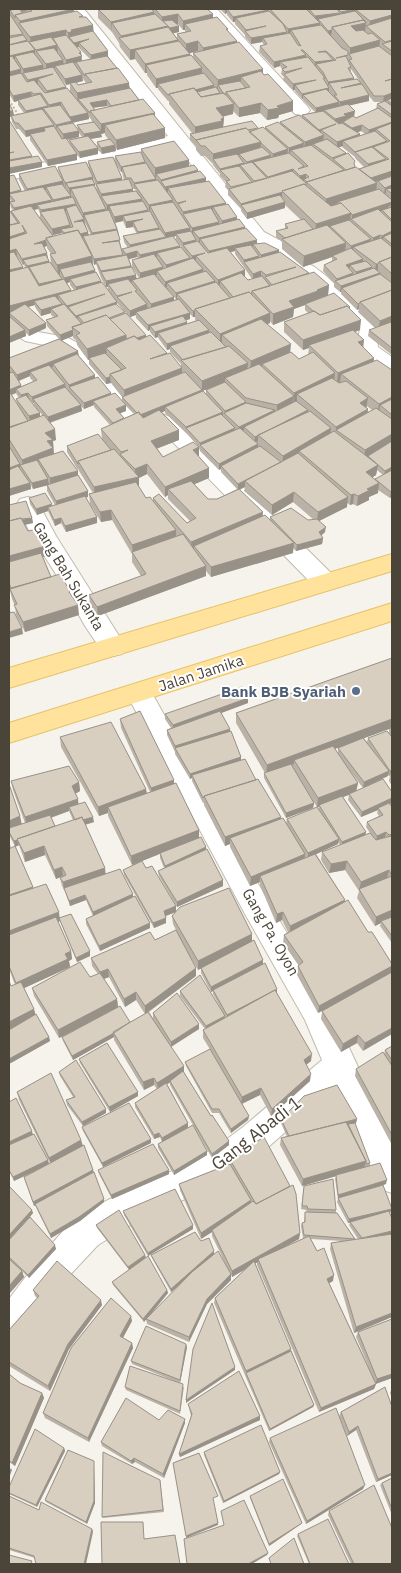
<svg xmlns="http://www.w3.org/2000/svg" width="401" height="1573" font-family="'IBM Plex Sans',sans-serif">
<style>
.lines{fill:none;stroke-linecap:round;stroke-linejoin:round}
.street-casing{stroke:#c2bbae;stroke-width:2}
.primary-casing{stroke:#e6c16a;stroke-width:2}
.path{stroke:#c4b79f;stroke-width:2;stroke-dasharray:2 2;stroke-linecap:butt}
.street{fill:#fff;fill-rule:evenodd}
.primary{fill:#ffe39c;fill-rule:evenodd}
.wall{fill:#bab2a6;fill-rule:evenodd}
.shaded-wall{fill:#979187}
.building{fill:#d8cfc1;stroke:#979187}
.service-dot{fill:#5c6f8a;stroke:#fff;stroke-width:2}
.labels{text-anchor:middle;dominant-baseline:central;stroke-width:4;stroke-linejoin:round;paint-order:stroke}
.street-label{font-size:15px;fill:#4b4439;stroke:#fff}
.service-label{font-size:15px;font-weight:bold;fill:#4e5e75;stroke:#fff;text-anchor:end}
.near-street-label{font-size:18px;fill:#4b4439;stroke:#fff}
</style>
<rect width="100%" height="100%" fill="#f6f3ec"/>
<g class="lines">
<defs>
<path id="street" d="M68,9H84L264,232L279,240L317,228L324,230L327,234L324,238L291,249L300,261L313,266L325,275L377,323L381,330L377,340L378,347L392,357V374C384,372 360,357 357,348C355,341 359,336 360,329L311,283L299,274L286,269L271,250L258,246L250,240L176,145L9,180V170L168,136Z
M201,9H217L307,106L310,110L307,114L301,115L295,114Z
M9,315L16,317L38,332L66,337L86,347L142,412L161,414L175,418L334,576L337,582L334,588L325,591L316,588L159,428H144L126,422L72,357L54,347L25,341L9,330Z
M28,497L36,499L56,536L126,647L122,654L113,656L104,654L85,626L54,571L34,540L16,505L20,499Z
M139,683L148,686L265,896L327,1001L352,1054L392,1141V1193L380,1189L335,1088L266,1149L239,1170L204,1190L132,1224L98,1245L67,1278L22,1340L9,1345V1299L43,1254L63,1231L90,1209L108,1200L181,1167L215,1148L243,1127L322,1060L305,1020L245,914L126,693L130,686Z"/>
<path id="primary" d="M392,554V571L9,688V668Z
M392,603V621L9,743V723Z"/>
</defs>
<use href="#street" class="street-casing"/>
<use href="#primary" class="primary-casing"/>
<path class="path" d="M9,100L19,116"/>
<use href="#street" class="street"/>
<use href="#primary" class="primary"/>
</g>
<path class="wall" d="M9,9H74V11L83,17L108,51V56L130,88L139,100L155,113V117L165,138L117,150L116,148V151L102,154L98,150V154L80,158L77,155V160L48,166L30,140V136L26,137L19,129H16L12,122L11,117H9L13,111L14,115L24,113L18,105V101L14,102L9,94ZM79,47V48L90,59L82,61L81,52L77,48ZM59,76L66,85L70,84V92L66,88ZM82,77L86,83L78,85L76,83L83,81ZM107,106L108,107L95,110L93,108ZM89,117L91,119L92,122L77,125L78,129L72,123L89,119ZM79,133L82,137L69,140L70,144L67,140L79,137ZM105,133V135L109,140L97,142V146L91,139L102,137L101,134Z
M98,9H207L213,14V18L228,29V32L237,41V43L263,69V74L293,111L279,115L278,118L267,120L260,113L239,117L233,111V114L222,117L224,118L223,127L258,129L265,128V127L280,123V122L302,117V115L315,112L303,100V99H302L295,91V90H293L283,80L284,77L281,74L282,69L280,66L274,68L259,52L260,46L264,45L262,42L251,44L245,37V35L235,24V22H233L227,15V13L225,14L220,9H392V355L368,336L369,330L375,328L358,312L359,309L357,310L341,294V292H340L334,287V283L323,271L324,265L332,262V257L303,267L282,249V242L276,237V231L285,229V224L301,220L285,205V208L247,219L241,211V209L228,195V190L225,187L226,182L220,176V174L213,165V164L205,156H201L196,150V146L190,140V134L192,133L169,104V101H168L158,89V88H156L147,75V73H145L135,59L130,60L120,47L119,43L112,32L98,18ZM176,24H178L183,30H185V32L177,34V38L173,33L179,32ZM198,51V52L193,53V57L190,55V53ZM351,69L360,82L354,79L351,72ZM369,96L374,102H382L377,104L376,109L356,118L354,117L349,105L369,101ZM361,131L365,134L360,136L357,132ZM343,146L342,147L355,157V158L364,167L359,169L355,167L346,154V153L338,147Z
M141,149L189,160V166L198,172L206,178V182L226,203V205L237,220L245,227V228L257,244L279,250V252L309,273L329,285L328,295L350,307V309L360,330L355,332L364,348L374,358V361L392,370V496L390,498L378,490V493L369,497V500L357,506L353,504L350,505L347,503V507L319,521L325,532L321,536L323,538L322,544L296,551L293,548V553L211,577L206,571V576L98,616L90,605L89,595L141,576L132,562V554L112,520L101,522L90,504L89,494L93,493L79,471V469L78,470L67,452V446L102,439L101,429L110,425L94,407V405L84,409L81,406L82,411L50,423L56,440L53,441L54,454L78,471V475L88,497H86L97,523L66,532L61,523L55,526L48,511L37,515L30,504L29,498L52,506L55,505L47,491V485L33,489L31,485V489L9,496V358L59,339L47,326L46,320L54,317L51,315V313L41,316L35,307V305L28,307L46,328L29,336L26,333V336L9,343V312L11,311L9,312L11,211L13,210L11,208L10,202H11L10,199H9V176L21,190L22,192L25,191L19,180V174L61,176L59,172L58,167H89L88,161L115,162V156L141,154ZM115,163L121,172H122L124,180H122ZM93,178L96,186L97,190L95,187ZM131,184L134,189H135L136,191H133ZM38,209L40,213V218L34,210ZM84,221L91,235H89ZM123,221L126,228L133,227L137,234L123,236L124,242L128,248L122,249V254L118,230L115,222ZM62,233V234L53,236V235ZM176,236V240L184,250L180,247L173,237ZM47,246V248L51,254H50L51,264L49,262L44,247ZM235,251V254L252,279L248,280L244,276H245V270L230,252ZM16,255L23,265L24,264L25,268H23V267ZM137,257L138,258L132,260V266L139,278H136L129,259ZM93,261L94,265L96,264L101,278L106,287H108V290L116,300L101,282L95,272L93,266ZM70,282V285L74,290L71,291L67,283ZM169,291L176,299H177L174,300ZM117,302V303L130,317L136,315V318L148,331L150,330V332L155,338L158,337L159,339L167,350L170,349V352L181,364V366L146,336L117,305ZM305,305V310L308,313L284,322V332L303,350L309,348L308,355L299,359L290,353L267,324L270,323V321L273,325L293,317L294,309ZM190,314L193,317H195V319L196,321L187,324L186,320L190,319ZM73,336V338L76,340L77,345L88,360L89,359V364L106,384L111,383L122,397V401L111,394V393L95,378V375L79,356L62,340ZM30,376V378L34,382L22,387L19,381ZM225,382L206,390V394L203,391ZM16,393L17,395L19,398L16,399L17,404L11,395ZM29,399L33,403H34V405L43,416L40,417ZM126,406L134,414L124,418L120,413L126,411ZM367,406L372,410L367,412L368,409L367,408ZM165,411V413L186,433L187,434L199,447L163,457L157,448L179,440V430L162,412ZM199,448L200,451L219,470L221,469V472L237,489L217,499H208L194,484L209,478V468L199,457ZM377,470L383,475L375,479L372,478L376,475ZM147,474L165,497L168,495V499L190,521L187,523L153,498V501L146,498L139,487V478ZM245,487L244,491L272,515L293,502L314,520H308L270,517V519L263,516L240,490Z
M9,505L32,518L33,523L25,525L28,531L46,546L47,556L43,557L51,577L70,591V594L79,615L25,632L16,615L15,606L12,599L9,586Z
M392,658V786L389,781L390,775L389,776L388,775V776L363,788L341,759L358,783L356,791L392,792V803L390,804L392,807V805V943L380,926L381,923L375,926L357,898L359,891L345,870L329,873L321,860L322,852L340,845L338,842V844L316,854L345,900V902L392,964L363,1051L357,1043L341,1052L321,1019L322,1011L318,1013L297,975L298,966H299L283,943L284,935L288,932L282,920L276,923L260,885V882L250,886L230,847V844L225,846L204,805V803H203L192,781V778L190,779L175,754V752L167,735V730L171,728L165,719V714L248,703L221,713L241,757V760L256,780L281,818L286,823L287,819L318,809L319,807H317L308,793L314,803L313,808L286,818L264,778V773H265L236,723V713ZM389,729V732L368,738L367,742L364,738ZM349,744L338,748V753L335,749ZM349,795L348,800L361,817L378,810L377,813L379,816L367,822L366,827L370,833L366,835L343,797Z
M120,719L174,783L199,830V837L206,847V850L223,886L177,907L159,876L158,871L164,868L160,858V854L132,865L108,816V813L99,816L61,747L60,737L146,789L147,793L150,792L121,728Z
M11,781L79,782L80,791L75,794L78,799V804L94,822L85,825L105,868V874L133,897L150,928L100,951L86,924V919L93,916L86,900L70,906L65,891L62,886L60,878L64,876H63L56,879L45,855L25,862L19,845L15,847L33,888L90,951V956L77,962L60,921L58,922L71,951L72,959L69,961L70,967L24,988L36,1015L49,1037L50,1041L9,1064V981L11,986L15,985L9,969V840L11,848L15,846L9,835V784L20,816L21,824L25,823L13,790ZM69,811L73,820L55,826L51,818Z
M146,868L176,906V912L166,916V923L154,928L124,875L123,870Z
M172,916L252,934V941L277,993L311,1061L306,1065L310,1081L271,1116L260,1095L242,1104L249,1116L248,1120L231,1133L219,1113H212L186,1066L185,1062L214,1056L203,1038V1030L205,1029L180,996V991L225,1016V1018H226L213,994V991L211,992L201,973V968L212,962L198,970L191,958L196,976L149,1012L161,1030L153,1018V1013L199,1029L171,1046L184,1073L211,1116L229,1141V1145L212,1158L170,1085V1083L167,1084L188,1123V1127L207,1151V1155L174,1175L158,1148V1144L162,1142L160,1137L154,1139L135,1107V1103L157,1089L154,1085L144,1090L114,1040V1037L73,1060L63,1041L62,1037L59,1038L34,996L32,988L90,977L98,974L92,966L91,958L155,940L176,930L173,924ZM109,977L125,1007L136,1000L145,1014L130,1022L118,1007L117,999L104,979Z
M392,1046V1145L355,1076L356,1069L384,1055L385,1050Z
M79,1059L138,1092V1096L110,1112L80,1063Z
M59,1072L106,1113L83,1126L67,1105L66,1100L73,1097L60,1076Z
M17,1092L81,1140L83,1146L93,1170L104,1199V1202L80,1221L51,1238L35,1205L34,1206L24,1177L37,1170L14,1181L9,1171V1102L33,1135L48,1160L49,1164L50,1163L19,1100Z
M281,1119H357L356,1123H355L370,1163V1166L386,1184L383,1185L390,1213L392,1317L354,1333L330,1249L331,1243L342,1241L311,1239L333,1281L329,1283L370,1370L356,1337L358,1332L392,1319V1378L376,1384L374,1389L319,1412L257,1265V1262L255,1263L314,1405L313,1407L269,1431L214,1303L215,1298L247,1268L232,1277L231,1275V1280L207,1304L189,1342L147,1324L146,1319L144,1322L113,1285L112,1282L129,1270L97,1228L96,1225L145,1255L146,1258L167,1290L168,1293L147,1319L179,1286L171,1292L152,1258L151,1255L201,1241L227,1267L212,1236V1232L201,1239L180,1190L179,1184L230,1164L229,1162V1158L300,1233L299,1239L279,1250L304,1238H303L301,1226L302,1223L304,1222L305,1212H307L306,1210L301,1209L304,1186L336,1210V1213L355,1239H358L349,1225L350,1223H348L337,1202L338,1199L335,1179L336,1176L302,1186L280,1145L281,1138L287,1137L281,1123Z
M82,1127L151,1143L103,1167L83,1131Z
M98,1170L169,1174L112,1199L99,1174Z
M9,1186L33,1213L30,1217L56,1249L29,1278L22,1271L24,1277L9,1294Z
M123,1211L193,1225V1229L148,1256L124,1215Z
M33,1290L102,1305L69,1349L50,1391L9,1366V1330L37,1298L35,1296Z
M132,1321L123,1338L132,1343L133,1348L89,1442L45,1418L43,1413Z
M187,1347L180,1383L132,1364L131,1361Z
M9,1374L20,1383L42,1393L44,1398L15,1466L9,1462Z
M125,1387H184L180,1414L126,1390Z
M385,1387L392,1475L376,1482L356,1430L347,1436L339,1416L341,1412Z
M392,1388V1398L390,1393Z
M188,1404L260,1420L180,1457L179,1454L191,1416Z
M159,1420L185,1423L164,1478L135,1462L132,1464L102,1446L101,1442Z
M270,1438L363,1489L306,1524L269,1442Z
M64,1448L65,1451L37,1507L9,1494V1487Z
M204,1452L280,1472L279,1474L223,1503L204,1455Z
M94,1461V1464L95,1503L87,1524L46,1502L45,1500Z
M392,1478V1515L380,1485L382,1483Z
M160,1480L164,1512L103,1518L102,1517Z
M9,1496L39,1510L92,1529L93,1532L35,1558L9,1550Z
M250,1496L302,1523L301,1524L269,1546L250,1498Z
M329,1511L392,1564H351L328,1515Z
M298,1534L349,1564H309L297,1536Z"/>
<path class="shaded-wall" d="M9,9H26L27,11L12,14L10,10V14H9Z
M74,9L75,19L20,24V21Z
M225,9H248H227V13L225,14Z
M355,9H378L356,10V14L341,18V12Z
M268,10V16L236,18L235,22H233V17Z
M154,12L155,22L112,23V32L111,22Z
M340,13L339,19H318V22H315V16Z
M178,14V24L162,27V17Z
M213,14V24H185V30H183V21Z
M392,15V20L369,27L370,21Z
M366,22L365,32L334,29Z
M320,23L319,29L291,30L290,34L288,35V29Z
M93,25L94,35L69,37L70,42H69L68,33L71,30Z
M168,26V35L121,40V36Z
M179,26V32L170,34V28Z
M66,30V39L53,38V42L31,44L30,37Z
M332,30L331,36H328V31Z
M287,32V38H263L262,42L251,44V38Z
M89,39L79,43V47L74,48V43Z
M178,40L179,49L135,50V59L130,60V50Z
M380,40L379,49L350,55V48Z
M198,41V51L186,54V44Z
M237,41L236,51L203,57V48Z
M57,45L58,51L39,55L36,51L37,56L36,50Z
M35,50V56H15V60L9,61V56Z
M108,51V56L91,60V55Z
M81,52L82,62H76V63L66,66V60L79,53Z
M190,54V63L146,65L147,73H145V64Z
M306,55V61L280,62V66L274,68V62Z
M63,60L64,66H55V68L46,69V64Z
M333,60V65L316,64V68H315V62Z
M43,65L44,71L24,75L23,69Z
M202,68V78L158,84V88H156V79Z
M21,69V75L9,77V72Z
M263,69V79L241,77V84L218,85V90H217L218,80Z
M53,74L38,79V84L28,86V80Z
M82,75L83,81L66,85L65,79Z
M354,78V84L329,83L328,87V82Z
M316,80L295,85V90H293V84Z
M129,83L130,92L78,99L79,103H78L77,93Z
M214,85V91L169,95Z
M66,87V93L48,97L47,91Z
M329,88V93L303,95V99H302V94Z
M31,92L32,97L14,102L13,96Z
M392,93V99L383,102L384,96Z
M369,95V101L339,108L340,102Z
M107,100V106L90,108V103Z
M293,101V111L279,115L278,118L267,120L268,110L277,106Z
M61,102V108L50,110L49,105Z
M339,102V108L324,110V111L316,113V108Z
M261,103L260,113L239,117V108Z
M234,104L233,114L216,118V108Z
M48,106V111L43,108L44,112L26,116V111Z
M9,111H13L14,116L9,117Z
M355,111L354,117L346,119V122L336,124L321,130V135H318L319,130L335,124V119L344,114Z
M88,113L89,119L57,126V131L56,125L71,122L70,117Z
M155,113V123L105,125V133L101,134L102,137L84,140V134L101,131V124Z
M224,118L223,128L195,137V127Z
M392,122V127L376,129L375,134L368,136L369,130Z
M54,125V131H45L44,128V133L30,134V136L26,137L25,131Z
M362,125L361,131L352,134V128Z
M165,128V138L117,150L116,140Z
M79,131V137L64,140L63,134Z
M360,134L359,140L343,141V146L337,148V142Z
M324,135L323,141L304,148L305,142Z
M387,141L386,147H373V151L355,152L354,157L355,152Z
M261,142L260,152L239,154V157L213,159V164V154Z
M304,143L303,149L291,150L290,153L289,154V148Z
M115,145L116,151L102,154L101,148Z
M98,148V154L80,158L79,152Z
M288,149L287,155L272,160L273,154Z
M77,154V160L48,166L47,160Z
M271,155L270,161L253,162V166L247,167V162Z
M32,156L33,161L9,166V160Z
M386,159V164L368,170V164Z
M189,160V170L156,174V178H155V168Z
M42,162V167L9,174V168Z
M145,162L146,167H122V172H121V167Z
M244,163V169L240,165V170L220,171V169Z
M293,169V175L268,177Z
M198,170V176L161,181L162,186L161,180Z
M392,171V176L370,184L371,178Z
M306,174V180L304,179V181L299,182L300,176Z
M93,177V183H66L65,189V183Z
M122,178V184L97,186V182Z
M206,178V184L168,188V193H166L165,187Z
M156,179V185L134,184L135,189H134V183Z
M63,181L64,187H46V191L28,195L27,189Z
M377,183L376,193L337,202V206L326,209V199Z
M95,184V190L71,189V194H70L69,188Z
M392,185V191L386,189V193L384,194L385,188Z
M133,189V195L101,196L102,200L101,194Z
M21,190L22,196L9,194L10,199H9V193Z
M282,192V198L241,206V204Z
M71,196V202L54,206L53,200Z
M142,199V205L109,206L110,211H107V205Z
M52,200V206L37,205L38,209L15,214L14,208Z
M173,200V206H150V211H149V205Z
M285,202V208L247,219V213Z
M392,202V207L389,205L388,209L353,220L352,219V215Z
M226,203V209L213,207V212L184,215L183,212Z
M76,204L77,210L66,208V212L42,216L41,210Z
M106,209V215H84L85,225L74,222L83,219V213Z
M148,210V216H123V221L115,223L114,217Z
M351,213L350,223L330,226V229L315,234L316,224Z
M237,217V223L222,227V221Z
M143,219L133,222V227L126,228V222Z
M219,222V228L193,231V233H192V228Z
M70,225L71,231L61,229L62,233L53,235L52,229Z
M245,227V233L200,239V244H199V238Z
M159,228V234L139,238L138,232Z
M190,228V233L176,234V236L166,238L130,251V245L165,237V233Z
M117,229L118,235L92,239V233Z
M392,231V236L383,237V241L381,242L382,236Z
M25,232L26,238L9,243V237Z
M88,232L89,238L83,236V239L66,236Z
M380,235L379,241L372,244L373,238Z
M371,239L370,245L353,247V251L351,252V246Z
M46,240L47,246L35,250L34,244Z
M196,240V246L183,245V249V243Z
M257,240V246L253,244V247L235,248V251L209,257V251Z
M346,243L345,253L332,256V257L303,267L304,256Z
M180,246V252L157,253V257L141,261L140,255Z
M16,249L17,255L9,257V251Z
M279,250V256L261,261V255Z
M137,251V257L126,260V254Z
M47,253L48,258L23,260L24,264L23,265L22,259Z
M205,253L196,256V261L192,262V256Z
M123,255V261H96V264L94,265V259Z
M92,256L93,266L60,269V274L58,275L57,265Z
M259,256V262H244V260Z
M190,258V264L166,271V265Z
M363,259V265H350V269L346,265Z
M49,261L50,267H29L30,271L28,272L27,266Z
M376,264H378V270H375Z
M131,266V272H101V277V271Z
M23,267L24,272L9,276V270Z
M163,267V273L157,271V275L140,279V273Z
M372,267L371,273L356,278V272Z
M203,269V275L167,283V287L165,288V282Z
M95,270L96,276L70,279V282L65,284L64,278Z
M245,270V276L223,284L220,281V285L218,286V280Z
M261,271V276L253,280V274Z
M353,273L352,279L336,282L337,279Z
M380,273L379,279L342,288L341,292H340L341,286Z
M136,275L137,281L132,280V282L110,286L108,284V287H106V281Z
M62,279V285L40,290L39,284Z
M101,281L102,287L76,293V287Z
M215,281V287L177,294V299H176V293Z
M329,285L328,295L305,304V305L294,309L293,317L273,325V314L289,301Z
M71,290L72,296L58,295L59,300L37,305L34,301L35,305L9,312V306Z
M105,294L68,307L69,311L68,312L67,306Z
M174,297V303L151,310V304Z
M117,302V308L78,316V321L77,322L76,316Z
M62,304V310L51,309V313L41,316V310Z
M147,304L148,310L136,312V315L130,317V311Z
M358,304H359V309L357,310Z
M193,311H195V317H193Z
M190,313V319L153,329L150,326V330L148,331V325Z
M270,313V323L228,340L222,335V343L220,344V334Z
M392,316V325L378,331L380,321Z
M361,320L360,330L311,347L309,345V348L303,350V340Z
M187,322V328L158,333V337L155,338V332Z
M46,323V328L29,336V330Z
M25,330L26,336L9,343V337Z
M73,330V336L61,341L60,335Z
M209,330V336L170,346V349L167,350V344Z
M126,335V345L106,348L107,353L88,360L87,349Z
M146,335V340L129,341Z
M364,340L363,350L358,342Z
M291,344L290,354L262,364V366L250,371L251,361Z
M78,351L79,357L53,364V367L33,375L30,372V376L18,381L17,375Z
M374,358L373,368L341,374L340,382L337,383L338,373Z
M248,363L247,373L225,378V382L202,391V381Z
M182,368V378L125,401L124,390Z
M335,373L334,383L297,394V401L294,403V393Z
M95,375V381L69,387V385Z
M110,377L111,383L106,384V378Z
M65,384L66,390L33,399L34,403H33L32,397Z
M21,385L22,391L16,389V393L9,396V390Z
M202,390V396L165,407V411L140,421V415Z
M28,393L29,399L22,401L21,395Z
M111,393V399L93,401L94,405L84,409V403Z
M294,396L293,406L277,415V405Z
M392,397V406L380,405L379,414H377L379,404Z
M368,398L366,408L360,403Z
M246,402V408L225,413V411Z
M81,405L82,411L48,423V417Z
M126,405V411L116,415V409Z
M368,409L367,419L336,430L335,437L336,427Z
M275,410L274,416L244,427V430L239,433V427Z
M308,410L307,416L258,435V441L254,443L255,437Z
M223,412V418L186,428V433V427Z
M40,413V419L30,422L29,416Z
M235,428L234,434L200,445V443Z
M331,428L330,438L299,451V456L282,466L283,456Z
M55,429L56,440L53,441L54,458L38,459L39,464L23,470L22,460L45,433Z
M179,430V440L151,451V441Z
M392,434V443L368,456V457L364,460L365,450Z
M258,444V450L221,466V469L219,470V464Z
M199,447V457L193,450Z
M20,464V470L9,474V468Z
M147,464V474L139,478V487L95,497L94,487L135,478V469Z
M378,465L376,475L365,482L366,472Z
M392,467V472L384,477L385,471Z
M209,468V478L172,494L168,489V495L165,497V487Z
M78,471V477L50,484V478Z
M48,479L49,485L33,489L32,483Z
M245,481V487L238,490V484Z
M30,483L31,489L9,496V489Z
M379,483L378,493L369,497V500L357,506L358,496L367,489Z
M88,491V497L57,507L56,501Z
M392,491V496L390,498L391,492Z
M294,492L293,502L272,515V505Z
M354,494L353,504L350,505L351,495Z
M348,497L347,507L317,522L318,512Z
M52,504L53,510L48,507V511L37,515L36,509Z
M111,510L112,520L101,522L100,512Z
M263,512L262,522L194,546V551L192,552L191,542Z
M97,517V523L66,532L65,526Z
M32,518L33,523L9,528V522Z
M61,518V523L55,526L54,520Z
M326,527L325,532L318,538L319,532Z
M176,530V540L133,554L132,545Z
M323,538L322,544L296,551L297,545Z
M294,543L293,553L211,577V567Z
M46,546L47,556L9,566V556Z
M206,566V576L98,616L97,607Z
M9,605L11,615L9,616Z
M78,605L79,615L25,632L23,622Z
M22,628L23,634L9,638V632Z
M248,698V703L173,731V725Z
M392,719V728L296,763L294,760V764L266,774L267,765Z
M230,729V734L175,749V746Z
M241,757V763L192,775V778L190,779V774Z
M392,770V774L391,772L390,775L389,776L390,771Z
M389,771L388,776L363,788L364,782Z
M174,780V790L152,797L151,788Z
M79,782L80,791L73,795L72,786Z
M358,783L356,792L320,806L319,805V807H317L318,798Z
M146,789L147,798L108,807V813L99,816L98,807Z
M392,798V803L379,809L378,808V810L361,817L362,812Z
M78,799L79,808L69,807V811L27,826L25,817Z
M314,803L313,808L286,818V813Z
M20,816L22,825L9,831V821Z
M93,817L94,822L77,827L76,822Z
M281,817L280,826L230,838V844L225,846V837Z
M199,830V838L132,865L131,856Z
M366,832L365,838L342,847V842Z
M386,832L385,837L376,842L377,836Z
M339,839L338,844L308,858V853Z
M17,840L19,845L15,847L14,841Z
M44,846L45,855L25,862L24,853Z
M206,847V852L165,871V866Z
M305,854L304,863L260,876V882L250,886L251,877Z
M347,861L345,870L329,873L331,864Z
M62,867L63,876L56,879L54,870Z
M105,868L106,877L64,888V891L63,882Z
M389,870L387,879L359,890L361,882Z
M223,880V886L177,907V902Z
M33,887L34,892L9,900V895Z
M133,894V899L93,917V912Z
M85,895L86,900L70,906L69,901Z
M345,900L344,908L290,935V926Z
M176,906V912L165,916L164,911Z
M392,910V918L381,921V923L375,926L376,917Z
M59,912L60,921L59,918L60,921L9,941V931Z
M283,912L282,920L276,923L277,914Z
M166,918V923L154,928L153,923Z
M150,923V928L100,951L99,946Z
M252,934V942L198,970V961Z
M71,951L72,959L69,961L70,967L18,991L16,983L65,954Z
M90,951V956L77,962L76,958Z
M263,960V965L213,990V991L211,992V987Z
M392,966L391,974L318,1013L319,1006Z
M196,968V976L145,1014V1006Z
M108,969L109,977L101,980L100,972Z
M277,989V993L227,1020V1015Z
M136,992V1000L125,1007L124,999Z
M117,999L118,1007L59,1038L58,1030Z
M34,1009L36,1017L9,1030V1022Z
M225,1016L224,1021L206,1030V1026Z
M199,1024V1029L171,1047V1042Z
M392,1028V1034L363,1051L365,1043Z
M113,1033L114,1037L73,1060L72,1056Z
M358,1035L357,1043L341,1052L343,1044Z
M49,1037L50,1041L9,1064V1059Z
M312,1054L311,1061L302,1068L304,1060Z
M184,1066V1073L158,1090L157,1083Z
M311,1074L310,1081L271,1116L272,1109Z
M154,1078V1085L144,1090L143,1082Z
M261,1088L260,1095L241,1104L242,1097Z
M138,1092V1096L110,1112L109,1107Z
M106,1109V1113L83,1126L82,1122Z
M249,1116L248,1120L231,1133V1129Z
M357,1119L356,1123L346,1126L289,1137Z
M188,1123V1127L162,1143V1138Z
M32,1131L33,1135L9,1147V1142Z
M159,1133L160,1137L154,1139V1135Z
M151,1139V1143L103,1167L102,1163Z
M81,1140L83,1147L51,1164L49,1158Z
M229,1141V1145L212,1158V1154Z
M207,1151V1155L174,1175V1171Z
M48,1160L49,1164L14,1181L13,1177Z
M366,1161L364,1168L302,1186L303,1179Z
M93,1170L94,1174L34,1206L33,1202Z
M169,1170V1174L112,1199L111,1195Z
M387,1180L386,1184L338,1199V1195Z
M104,1199V1202L80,1221L51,1238L50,1234Z
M251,1200L250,1206L212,1230V1232L201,1239V1233Z
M392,1209L390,1213L348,1223L349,1219Z
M32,1210L33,1213L9,1240V1235Z
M193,1225V1229L148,1256V1253Z
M392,1231V1235L362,1238Z
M300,1233L299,1239L259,1261L258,1259V1262L232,1277V1271Z
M55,1245L56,1249L29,1278L28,1275Z
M214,1251V1255L171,1292V1289Z
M145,1255L146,1259L129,1270L128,1267Z
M22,1271L24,1277L9,1294V1286Z
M231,1274V1280L207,1304L189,1342V1337L207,1299Z
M334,1275L333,1281L326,1285L327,1279Z
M167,1290L168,1293L144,1322L143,1319Z
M101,1300L102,1305L69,1349L50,1391L48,1386L68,1344Z
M392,1313V1317L354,1333L356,1327Z
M131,1316L132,1321L121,1341L120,1336Z
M132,1343L133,1348L89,1442L88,1438Z
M186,1344L187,1347L180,1383V1380Z
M291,1349L290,1354L246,1373V1371Z
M235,1367V1370L186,1403V1400Z
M392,1374V1378L375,1384L377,1379Z
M376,1384L374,1389L319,1412L321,1408Z
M42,1393L44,1398L15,1466L12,1463Z
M314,1405L313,1407L269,1431L270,1429Z
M260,1416V1420L180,1457L179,1454Z
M185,1419V1423L164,1478L163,1474Z
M358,1426L356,1430L347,1436L349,1432Z
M64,1448L65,1451L37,1507L36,1505Z
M134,1458L135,1462L132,1464L131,1461Z
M94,1461V1464L95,1503L87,1524L86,1522Z
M11,1468L12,1470L9,1478V1472Z
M280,1472L279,1474L223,1503L224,1501Z
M392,1473V1475L376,1482L378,1479Z
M365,1485L363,1489L306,1524L307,1521Z
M218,1523V1525L186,1538V1536Z
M302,1523L301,1524L269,1546V1544Z
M92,1529L93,1532L86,1564H84Z
M268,1553L267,1555L252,1564H248Z"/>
<path class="building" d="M20,9L22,13L15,15V18L10,10Z
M30,9H74L20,21L15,15L32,11Z
M98,9H151L154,12L111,22Z
M155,9H207L213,14L183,21L178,14L162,17Z
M227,9H267L268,10L233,17Z
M270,9H306L320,23L288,29Z
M309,9H337L340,13L315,16Z
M338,9H355L341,12Z
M363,9H392V15L370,21L356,10Z
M77,11L83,16L79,17H86L93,25L71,30L73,31L68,33L66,30L30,37L19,23Z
M269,11L283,24L287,32L251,38L245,31L266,26L246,30L236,18Z
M355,11L366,22H365L363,20L332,27V30L328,31L318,19Z
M9,13L23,34L9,36Z
M155,14L168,26L121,36L112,23Z
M217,17L228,29H226L237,41L203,48L198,41L186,44L177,34L191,31L185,24Z
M392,18V40L385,42L366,26Z
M172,20L179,26L170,28L163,21Z
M363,20L366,23L351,26L356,31L363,30L368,34L372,33L380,40L350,48L332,27Z
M321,25L342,48L348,51V55L336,58L346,56L351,67L348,68L354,78L328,82L323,72L316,64L336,60L326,51L318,52H326L333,60L315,62L303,50H301L306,55L274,62L260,46L267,44L263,38L290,33L298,45L301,46L291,30Z
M168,27L178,40L130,50L119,38Z
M93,31L108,51L91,55L79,43L89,39L74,43L69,37Z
M23,35L27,40L9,45V38Z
M66,35L81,52L79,53L82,56L66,60L53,38Z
M51,37L57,45L36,50L29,42Z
M28,41L35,50L9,56V45Z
M179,41L190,54L145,64L135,50Z
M392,41V51L382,44Z
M239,42L263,69L218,80L193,53Z
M379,46L392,56V79L385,81L392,79V93L384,96H374L349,60L352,59L349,54Z
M54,48L63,60L46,64L36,51Z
M33,52L43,65L23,69L15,56Z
M191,55L202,68L156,79L146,65Z
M12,56L21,69L9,72V57Z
M107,56L117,68L85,74V76L76,62Z
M308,57L325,78H323L329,88L302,94L295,85L316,80L293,84L284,74L302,68L285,72L282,69L287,67L280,62Z
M73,62L82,75L65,79L55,66Z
M53,67L66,87L47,91L38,79L53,74L28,80L23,73Z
M118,68L129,83L77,93L70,83L76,82L78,85L92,82L85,74Z
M261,71L264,75L268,74L293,101L277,106L279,108L268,110L261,103L239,108L226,92L250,87L241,77Z
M21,73L27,82L34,80L45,93L67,88L88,113L70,117L61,102L49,105L41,93L34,94L31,92L13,96L9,89V76Z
M204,73L214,85L195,90L194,88L169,94V95H168L158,84Z
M357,79L361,83L341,88L362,84L369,95L340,102L334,95H337L329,83Z
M240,81L246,88L226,92V95L223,93L218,85Z
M216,87L220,93L201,97L197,92Z
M130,88L139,100L111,106L107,100L90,103L95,110L90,111V113L78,99Z
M194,88L201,97L224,93L234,104L216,108L224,118L221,119L222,121L195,127L169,94Z
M326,89L339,102L316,108L303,95Z
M40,94L48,106L26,111L18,100Z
M392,98V104L387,100Z
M143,99L155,113L101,124L90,111Z
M385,101L392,106V115L377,104Z
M9,103L13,111H9Z
M348,104L355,111L344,114L346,116L335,119L324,110Z
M60,105L72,121L56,125L43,108Z
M378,108L392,118V122L369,130L362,125L352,128L343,122L353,116L356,118Z
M42,109L54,125L25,131L18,123H15L11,116Z
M323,111L339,124L342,123L360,134L337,142L321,130L336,124L319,130L302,115Z
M153,114L165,128L116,140L105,125Z
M299,115L324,135L305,142L280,122Z
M9,120L32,156L9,160V153L14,152L9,153Z
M252,121L258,128L248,130L246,128L196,140L190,134Z
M94,122L101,131L84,134L77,125Z
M278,122L304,143L289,148L265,127Z
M73,123L79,131L63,134L57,126Z
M392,123V171L371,178L359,169L389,159L373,147L390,141L376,129Z
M54,126L62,139L66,138L77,154L47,160L30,134L45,131L44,128Z
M263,127L288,149L273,154L261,143V142L249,132Z
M246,128L261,142L213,154L205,146H201L196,140Z
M375,131L387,141L355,152L343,141Z
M88,136L98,148L79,152L69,140Z
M110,139L115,145L101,148L97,142Z
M327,139L346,153L332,158L313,144Z
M174,141L189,160L155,168L141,149Z
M311,145L344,170L307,182L304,179L309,177L306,174L300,176L293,169L268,177L253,162L289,153L304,166L298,169L308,166L291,150Z
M262,147L271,155L247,162L239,154Z
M372,147L386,159L368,164L355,152Z
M141,152L145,162L121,167L115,156Z
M348,153L355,161L354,163L355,167L346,170L333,159Z
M237,154L244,163L220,169L213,159Z
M38,156L42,162L9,168V161Z
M113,157L122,178L97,182L88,161Z
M86,162L93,177L65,183L58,167Z
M252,162L267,178L254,181L240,165Z
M146,163L156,179L134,183L131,178H126L122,167Z
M194,165L198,170L161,180L156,174Z
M55,166L63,181L27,189L19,174Z
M239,166L252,182L231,187L226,181L230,180L220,170Z
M356,167L377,183L326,199L306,182Z
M200,171L206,178L165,187L161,181Z
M292,171L306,183V185L304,184L282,191L283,192L241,204L229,189Z
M14,175L21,190L9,193V176Z
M392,176V185L385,188L378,181Z
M92,179L95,184L69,188L66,183Z
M129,179L133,189L101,194L96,184Z
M158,180L173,200L149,205L134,184Z
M209,181L226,203L183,212L178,204L186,201L177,203L168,188Z
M62,184L71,196L53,200L46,187Z
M304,184L331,206L341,203L351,213L316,224L282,191Z
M94,185L106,209L83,213L71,189Z
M43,187L52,200L14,208L10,202L15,201L9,194Z
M392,188V194L386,189Z
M379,189L392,200V202L352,215L351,213L341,203H339L337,202Z
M136,191L142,199L107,205L101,196Z
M280,195L285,202L247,213L241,205Z
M73,197L76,204L41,210L37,205Z
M143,201L148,210L114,217L109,206Z
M173,202L190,228L165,233L150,206Z
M228,204L237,217L222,221L213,207Z
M392,204V220L382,210L392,207L389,205Z
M76,205L84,219L74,222L83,221L88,232L80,234L78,230L64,233L61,229L73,227L66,208Z
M31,206L53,236L46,238V240L34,244L42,243L47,253L22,259L16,249L9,251V239L27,233L22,225L25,232L9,237V211H10L18,223L10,225L20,223L11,211Z
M64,208L70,225L52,229L40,212Z
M211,208L219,222L192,228L183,214Z
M378,209L392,222V231L382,236L380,235L373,238L351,219Z
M109,210L117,229L92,233L84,215Z
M150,211L159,228L138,232L133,222L143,219L126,222L123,216Z
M239,219L245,227L199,238L193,231Z
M304,219L313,229L285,238L276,231L288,228L285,224Z
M349,220L371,239L351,246L330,226Z
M327,225L346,243L304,256L282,239Z
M246,228L257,240L209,251L200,239Z
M160,229L166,237L130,245L123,236Z
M78,230L92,256L57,265L50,254L56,253L46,238Z
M117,230L120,240L102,243L119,241L123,255L94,259L83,236Z
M191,231L196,240L183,243L176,234Z
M392,233V244L383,237Z
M173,236L180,246L140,255L137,251L126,254L122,249Z
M381,238L392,247V257L379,262L378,264H376L353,247Z
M198,241L208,253L227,248L245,270L218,280L196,256L205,253L192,256L183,245Z
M265,243L279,250L261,255L253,244Z
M251,245L259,256L244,260L235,248Z
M181,247L190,258L166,265L157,253Z
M351,248L363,259L346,265L353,273L337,279L324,265L337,259L332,256Z
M14,252L23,267L9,270V253Z
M280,252L309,273L272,285L265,277L296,267L266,275L261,271L253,274L244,262Z
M154,254L163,267L140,273L132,260Z
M46,255L49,261L27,266L23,260Z
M127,255L131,266L101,271L96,261Z
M392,257V274L379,262Z
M193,258L203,269L165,282L157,271Z
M366,261L372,267L356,272L350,265Z
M50,262L62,279L39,284L29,267Z
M91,262L95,270L64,278L60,269Z
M28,267L39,286L64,279L71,290L9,306V272Z
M132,267L136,275L106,281L101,272Z
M374,268L380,273L341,286L335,281Z
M206,271L215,281L176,293L167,283Z
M96,272L101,281L76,287L70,279Z
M314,272L329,285L317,290L318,291L289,301L294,307L273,314L252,291Z
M241,273L248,280L262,276L270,286L252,291L251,294L249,292L233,297L220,281Z
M154,274L174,297L151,304L132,280Z
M380,274L392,283V290L360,302L359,304H358L342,288Z
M128,279L137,290L135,291L147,304L130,311L117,297L132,292L117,296L108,284Z
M102,282L117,302L76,316L68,307L105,294L67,306L58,295Z
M216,282L230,298L195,309V311H193L177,294Z
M392,290V316L380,321L360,302Z
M249,292L270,313L220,334L195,309Z
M334,293L350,307L349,308L347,306L320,315L314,311H313L305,304Z
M55,296L62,304L41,310L34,301Z
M179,299L190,313L148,325L136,312Z
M25,304L46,323L29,330L9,313Z
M64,304L82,324L72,327L73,330L60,335L46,320L58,316L51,309Z
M116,304L125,312L109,318L106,315L84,323L78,316Z
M347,306L361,320L303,340L284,322L314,311L320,315Z
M126,313L146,335L137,338L134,336L127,339L126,337V335L110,319Z
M106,315L126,335L87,349L76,335L80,333L72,327Z
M9,316L25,330L9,337Z
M183,316L187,322L155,332L150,326Z
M261,319L291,344L251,361L222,335Z
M199,320L209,330L167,344L158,333Z
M391,322H392V348L369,330Z
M353,330L364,340L358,342L374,358L338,373L309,345Z
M211,332L226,347L183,360L170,346Z
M150,335L167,353L150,359L170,353L182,368L124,390L110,374L126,368L106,348L134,336L139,340Z
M59,339L78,351L17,375L9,365V358Z
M229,346L248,363L202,381L181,360Z
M291,352L299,359L313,352L335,373L294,393L262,364Z
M105,353L122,370L110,374V377L106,378L89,358Z
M77,354L95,375L69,385L53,364Z
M377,360L392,370V397L379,404L341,374Z
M259,364L294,396L277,405L246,398L225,378Z
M49,365L65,384L32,397L28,393L21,395L16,389L37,380L30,372Z
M13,372L21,385L9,390V373Z
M185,372L202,390L140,415L139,412L137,413L122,397Z
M98,377L111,393L84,403L69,387Z
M332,378L339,383L346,381L368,398L360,403L368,409L336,427L297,394Z
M225,382L246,402L225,411L206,390Z
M65,387L81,405L48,417L33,399Z
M9,391L28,421L9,427Z
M203,391L223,412L186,427L165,407Z
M115,393L126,405L116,409L124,418L113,423L93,401Z
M26,395L40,413L29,416L16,399Z
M392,399V415L380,405Z
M296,401L308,410L255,437L244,427Z
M246,403L275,410L239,427L224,413Z
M376,408L392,419V434L365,450L336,430Z
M159,410L179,430L151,441L163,457L193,442L199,447L193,450L209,468L165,487L147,464L135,469L120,454L128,450L121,452L101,429L139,412L143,418Z
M310,411L331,428L283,456L258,435Z
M221,414L235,428L200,443L186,428Z
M44,415L55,429L45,433L53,440L47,441L53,448L22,460L9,439V428Z
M240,428L258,444L219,464L200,445Z
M334,431L378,465L366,472L379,483L367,489L370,490L358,496L354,494L351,495L299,451Z
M98,434L111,450L78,461V464L67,446Z
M392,441V467L385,471L368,456Z
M9,446L20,464L9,468Z
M260,446L281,462L238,484L221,466Z
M114,449L139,477L94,487L78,461Z
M63,451L78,471L50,478L38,459Z
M298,453L348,497L318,512L294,492L272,505L245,481Z
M37,460L48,479L32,483L20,465Z
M18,466L30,483L9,489V470Z
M392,470V491L391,492L375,479Z
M78,475L88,491L56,501L47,485Z
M191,481L208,499H217L239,489L263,512L191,542L153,498L159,494L187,523L196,518L168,489Z
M136,482L146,498L150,497L176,530L132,545L111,510L100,512L89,494Z
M45,493L52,504L36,509L29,498Z
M85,496L97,517L65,526L61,518L54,520L48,507Z
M26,501L32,518L22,519L21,518L9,521V505Z
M291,508L308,520L317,519L326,527L319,532L323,538L297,545L270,517Z
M265,515L294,543L211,567L194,546Z
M21,518L28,531L37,529L46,546L9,556V521Z
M183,534L206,566L97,607L89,595L146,574L132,552Z
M41,553L51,577L11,588L9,583V562Z
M60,574L70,591L69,592L78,605L23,622L14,605L17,604L10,589Z
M14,612L22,628L9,632V613Z
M392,658V719L267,765L236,713Z
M242,687L248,698L173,725L165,714Z
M140,711L174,780L151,788L120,719Z
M220,711L230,729L175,746L167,730Z
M111,722L146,789L98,807L60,737Z
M231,731L241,757L190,774L175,748Z
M387,731L392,737V770L390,771L368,738Z
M363,738L389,771L364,782L338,748Z
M333,746L358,783L318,798L294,760Z
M245,759L256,780L204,796V797L203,798L192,775Z
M291,764L314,803L286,813L264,773Z
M69,766L79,782L72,786L78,799L25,817L11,781Z
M258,779L281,817L225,837L204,796Z
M383,779L392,792V798L362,812L349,794Z
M176,783L199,830L131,856L108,807Z
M9,784L20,816L9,821Z
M342,796L366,832L342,842L319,805Z
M85,802L93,817L83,820L82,817L75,820L69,807Z
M389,803L392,807V834L389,835L386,832L377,836L367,822L383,815L378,808Z
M317,807L339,839L308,853L287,819Z
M50,815L55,826L17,839L18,840L14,841L9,832V828Z
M82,817L105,868L63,882L60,878L66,875L62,867L54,870L44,846L24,853L17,839Z
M283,818L305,854L251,877L230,838Z
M370,833L376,840L391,836L392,838V874H391L389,870L361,882L347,861L331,864L322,852Z
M201,837L206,847L165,866L160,853Z
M15,846L33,887L9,895V849Z
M207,849L223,880L177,902L158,871Z
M315,854L345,900L290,926L283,912L277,914L260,876Z
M142,861L146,868L152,866L176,906L164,911L166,918L153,923L123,870Z
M120,869L133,894L93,912L85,895L69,901L64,888Z
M392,876V910L376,917L359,889Z
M46,884L59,912L9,931V896Z
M229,888L252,934L198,961L172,916L180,907Z
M135,896L150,923L99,946L86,919Z
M348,900L368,932H372L392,964V966L319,1006L298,966L303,962L284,935Z
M71,914L90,951L76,958L59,918Z
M56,917L71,951L65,954L68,959L16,983L9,966V935Z
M392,917V936L381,921Z
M176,930L196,968L145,1006L136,992L124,999L108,969L100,972L91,958L150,932L155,940Z
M254,940L263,960L211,987L201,968Z
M80,962L90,977L100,973L117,999L58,1030L32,988Z
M265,963L277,989L227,1015L213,990Z
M392,972V1028L365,1043L358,1035L343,1044L322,1011Z
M200,975L225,1016L206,1026L180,991Z
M9,981L11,986L21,982L34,1009L9,1022Z
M275,990L312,1054L304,1060L311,1074L272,1109L261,1088L242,1097L203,1030Z
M177,993L199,1024L171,1042L153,1013Z
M120,1006L130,1022L114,1033L72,1056L62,1037Z
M148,1012L184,1066L157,1083L154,1078L143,1082L113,1032Z
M36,1014L49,1037L9,1059V1030Z
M107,1043L138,1092L109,1107L79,1059Z
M392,1046V1060L385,1050Z
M210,1049L249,1116L231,1129L219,1109H212L185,1062Z
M383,1052L392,1066V1135L356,1069Z
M76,1060L106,1109L82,1122L66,1100L75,1097L59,1072Z
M183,1071L211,1116L212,1115L229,1141L212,1154L170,1081Z
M51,1073L81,1140L49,1158L17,1092Z
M166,1083L188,1123L162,1138L159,1133L154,1135L135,1103Z
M337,1085L357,1119L289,1136L281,1119L304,1096Z
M16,1098L32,1131L9,1142V1102Z
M129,1103L151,1139L102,1163L82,1127Z
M346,1122L366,1161L303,1179L281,1138Z
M355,1123L370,1163L366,1164V1161L348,1124Z
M193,1125L207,1151L174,1171L158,1144Z
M34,1134L48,1160L13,1177L9,1170V1145Z
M264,1137L290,1186L256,1204L229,1158Z
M153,1144L169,1170L111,1195L98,1170Z
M84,1145L93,1170L33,1202L24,1177Z
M380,1163L387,1180L338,1195L336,1175Z
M230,1164L251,1200L201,1233L179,1184Z
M94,1172L104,1199L79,1217L50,1234L35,1204Z
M333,1179L336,1210L308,1209L307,1206H302L304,1186Z
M293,1185L296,1194L300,1233L232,1271L212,1230L253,1201L256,1204Z
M383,1185L392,1209L349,1219L338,1198Z
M9,1186L32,1210L9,1235Z
M175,1189L193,1225L148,1253L123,1211Z
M119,1210L145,1255L128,1267L96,1225Z
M389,1211L392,1219V1231L362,1238L350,1222Z
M305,1212L337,1213L355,1239L304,1235L302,1223L305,1222Z
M30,1217L55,1245L28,1275L9,1257V1240Z
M195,1232L201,1241L209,1238L214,1251L171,1289L151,1255Z
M392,1234V1313L356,1327L331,1243Z
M309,1236L317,1251L324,1248L334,1275L327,1279L376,1384L321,1408L258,1259Z
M218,1251L231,1274L207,1299L189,1337L146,1319L192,1272Z
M148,1256L167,1290L143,1319L112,1282Z
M9,1259L22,1271L9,1286Z
M57,1261L101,1300L68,1344L48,1386L9,1362V1330L39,1296L33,1290Z
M254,1261L291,1349L246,1371L215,1298Z
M111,1298L131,1316L120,1336L132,1343L88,1438L43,1413L71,1348Z
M212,1303L235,1367L186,1400L193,1349Z
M392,1319V1374L377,1379L358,1332Z
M146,1326L186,1344L180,1380L131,1361Z
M291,1351L314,1405L270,1429L246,1373Z
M130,1366L183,1384L180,1411L125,1387Z
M239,1371L260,1416L179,1454L192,1414L188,1404Z
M9,1374L20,1383L42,1393L12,1463L9,1460Z
M385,1387L392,1407V1473L378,1479L358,1426L349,1432L341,1412Z
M126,1398L159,1420L168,1410L185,1419L163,1474L134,1458L131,1461L101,1442Z
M336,1408L365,1485L307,1521L270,1438Z
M261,1425L280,1472L224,1501L204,1452Z
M35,1429L64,1448L36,1505L9,1493V1487Z
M68,1450L94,1461V1501L86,1522L45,1500Z
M103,1452L160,1480L163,1510L102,1517Z
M199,1453L218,1496L213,1498L218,1523L186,1536L173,1463Z
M392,1478V1509L382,1483Z
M283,1479L302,1523L269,1544L250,1496Z
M374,1485L392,1528V1564H354L329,1511Z
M9,1496L39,1510L41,1502L92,1529L84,1564H36L34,1556L9,1548Z
M244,1500L268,1553L248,1564H187L184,1539L224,1525L221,1511Z
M328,1519L349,1564H310L298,1534Z
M101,1522H143L144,1539L175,1535L180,1564H102Z
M294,1538L304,1564H271L269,1558Z
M9,1555L32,1561L31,1564H9Z"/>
<circle class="service-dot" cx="356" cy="691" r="5"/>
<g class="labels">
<g class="street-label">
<text transform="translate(69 576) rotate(59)">Gang Bah Sukanta</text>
<text transform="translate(201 673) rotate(-18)">Jalan Jamika</text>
<text transform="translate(271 932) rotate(60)">Gang Pa. Oyon</text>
</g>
<g class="service-label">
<text x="346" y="691">Bank BJB Syariah</text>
</g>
<g class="near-street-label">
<text transform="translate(256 1133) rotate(-38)">Gang Abadi 1</text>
</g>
</g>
<rect width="401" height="1573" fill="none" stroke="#4b4439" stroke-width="20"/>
</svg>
